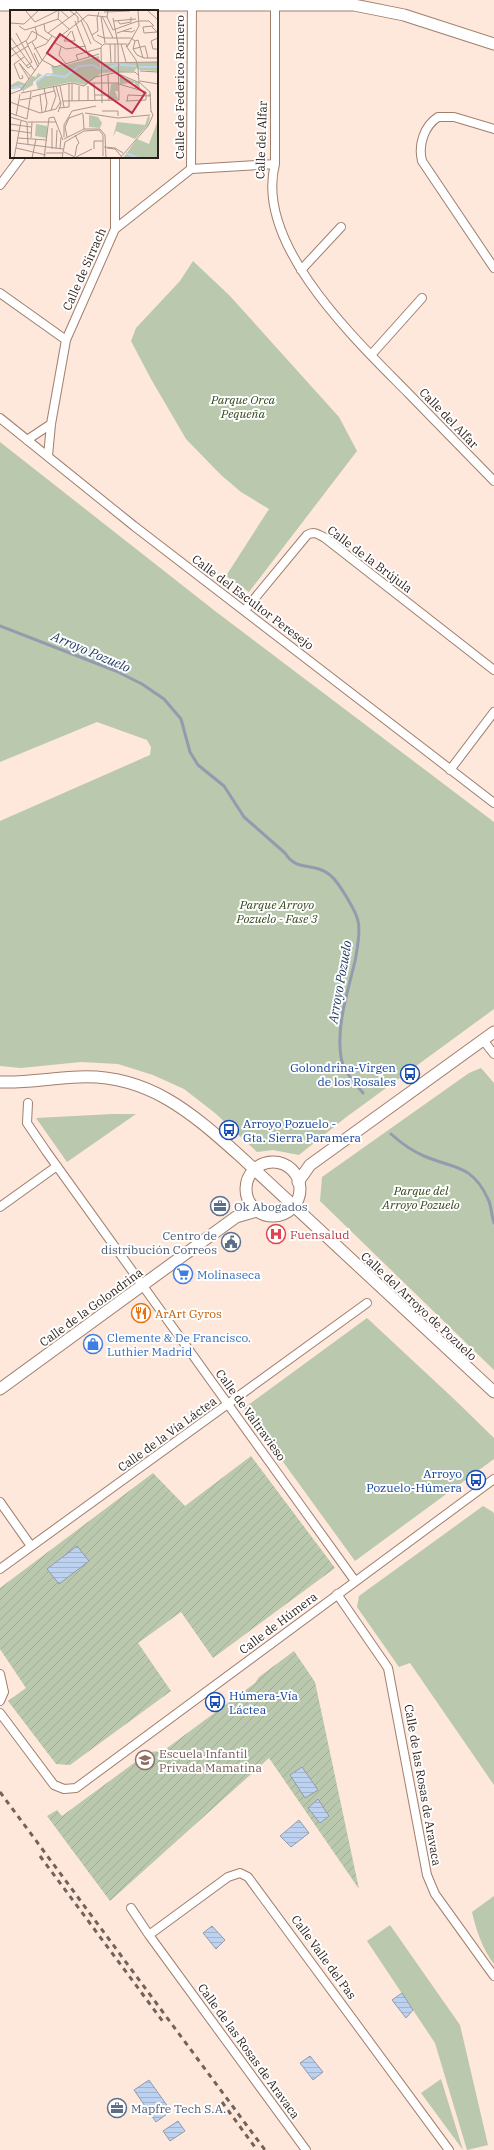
<svg xmlns="http://www.w3.org/2000/svg" width="494" height="2150" font-family="'IBM Plex Serif',serif">
<style>
.park{fill:#bac8ad}
.garden{fill:url(#garden-furrows)}
.water{fill:url(#water-rules);stroke:#919caf}
.lines{fill:none;stroke-linecap:round;stroke-linejoin:round}
.stream{stroke:#919caf;stroke-width:3}
.street-casing{stroke:#a07f6d;stroke-width:10}
.secondary-casing{stroke:#a07f6d;stroke-width:13}
.street{stroke:#fff;stroke-width:8}
.secondary{stroke:#fff;stroke-width:11}
.rail{stroke:#726259;stroke-width:3;stroke-dasharray:5 5;stroke-linecap:butt}
.labels{text-anchor:middle;dominant-baseline:central;stroke-width:4;stroke-linejoin:round;paint-order:stroke}
.street-label{font-size:12px;fill:#2b1e17;stroke:#fff}
.park-label{font-size:12px;font-style:italic;fill:#314716;stroke:#fff}
.transit-label{font-size:12px;fill:#164399;stroke:#fff;text-anchor:end}
.service-label{font-size:12px;fill:#4e5e75;stroke:#fff;text-anchor:start}
.health-label{font-size:12px;fill:#be3a42;stroke:#fff;text-anchor:start}
.shop-label{font-size:12px;fill:#366cbe;stroke:#fff;text-anchor:start}
.food-label{font-size:12px;fill:#c56008;stroke:#fff;text-anchor:start}
.education-label{font-size:12px;fill:#785e54;stroke:#fff;text-anchor:start}
.water-label{font-size:13px;font-style:italic;fill:#1f3b63;stroke:#fff}
.inset-river{fill:none;stroke:#bdd2f0;stroke-width:2}
.inset-road{fill:none;stroke:#aa978d;stroke-width:1}
.view{fill:#bf2e4b;fill-opacity:0.15;stroke:#bf2e4b;stroke-width:2}
.inset-edge{fill:none;stroke:#2b1e17;stroke-width:2}
</style>
<defs>
<pattern id="garden-furrows" width="10" height="10" patternUnits="userSpaceOnUse"><rect width="10" height="10" fill="#bac8ad"/><path d="M-1 1l2-2M0 10L10 0M9 11l2-2" fill="none" stroke="#a0ab94"/></pattern>
<pattern id="water-rules" width="6" height="5" patternUnits="userSpaceOnUse"><rect width="6" height="5" fill="#bdd2f0"/><path d="M0 2.5h6" fill="none" stroke="#a3b4cd"/></pattern>
</defs>
<rect width="100%" height="100%" fill="#fee7db"/>
<path class="park" d="M193,261L230,296L339,417L357,451L249,592L226,576L269,509L241,492L221,475L186,439L151,379L131,341L136,328L180,281Z
M0,442L215,611L494,822V1009L345,1118L299,1155L273,1150L257,1152L215,1113L184,1089L153,1075L118,1064L81,1062L21,1068L0,1066V821L150,755L151,747L147,740L97,722L0,762Z
M481,1068L494,1083V1370L320,1201L322,1177L469,1073Z
M113,1114H136L67,1162L36,1118Z
M367,1318L455,1400L494,1438V1459L355,1561L244,1408Z
M483,1506L493,1512L494,1514V1785L410,1663L399,1667L357,1607L359,1596Z
M494,1896V1964C483,1950 476,1930 472,1912Z
M390,1925L460,2025L488,2145L467,2150L435,2043L367,1941Z
M441,2079L463,2150L421,2093Z"/>
<path class="garden" d="M251,1456L335,1568L213,1658L181,1612L138,1643L171,1691L70,1765L56,1764L8,1701L26,1688L0,1649V1588L153,1473L185,1506Z
M294,1651L315,1682L359,1889L269,1758L110,1901L47,1816L57,1810L62,1816L149,1752L163,1751L255,1683L259,1677Z"/>
<path class="water" d="M77,1546L89,1561L59,1584L47,1569Z
M302,1767L318,1790L305,1798L290,1775Z
M318,1799L329,1816L320,1823L308,1808Z
M299,1820L309,1833L291,1847L280,1836Z
M212,1926L225,1940L216,1949L203,1933Z
M402,1993L413,2010L406,2018L392,2000Z
M310,2056L323,2072L313,2080L300,2063Z
M149,2080L171,2111L156,2122L134,2090Z
M178,2121L185,2131L170,2141L163,2131Z"/>
<g class="lines">
<path class="stream" d="M0,626L116,671L142,684L164,699L181,719L190,752L198,765L224,786L244,817L285,853C296,872 315,862 330,875C338,881 356,911 358,921C361,933 357,949 355,961C348,991 336,1026 341,1057C343,1071 355,1083 363,1093
M391,1134C401,1143 412,1151 424,1156C454,1169 472,1164 488,1199C492,1207 491,1215 494,1223"/>
<defs>
<path id="street" d="M275,4V164C254,245 357,341 409,394C437,423 466,452 494,481
M494,129L454,117H438C424,126 418,145 422,161L494,268
M115,157V229
M191,169L192,5
M0,185L21,157
M301,270L341,227
M0,293L66,340
M371,355L422,298
M0,418L134,526L494,803
M27,440L51,424
M48,456L51,424L66,340L115,229L191,169L275,164
M245,610L307,535C314,531 318,534 325,538L494,670
M450,770L494,712
M483,1040L494,1054
M28,1103L27,1123L46,1151L355,1581
M0,1207L57,1166
M0,1502L31,1546
M0,1569L367,1303
M337,1594L388,1668L427,1875L435,1894L494,1976
M0,1674L4,1692L0,1701
M0,1713L54,1785L64,1789L76,1788L494,1479
M131,1908L149,1935L306,2150
M149,1935L228,1877L240,1873L248,1877L449,2150"/>
<path id="secondary" d="M0,5H354L404,15L494,44
M0,1082C27,1083 52,1078 79,1077C148,1074 192,1113 240,1156L494,1392
M246 1189a27 27 0 1 1 54 0a27 27 0 1 1-54 0Z
M298,1182L310,1165L494,1032
M0,1389L236,1217L257,1211"/>
</defs>
<use href="#street" class="street-casing"/>
<use href="#secondary" class="secondary-casing"/>
<use href="#street" class="street"/>
<use href="#secondary" class="secondary"/>
<path class="rail" d="M0,1792L265,2150
M40,1856L164,2023
M222,2102L257,2150"/>
</g>
<defs>
<symbol id="bus-ring" viewBox="-11 -11 22 22"><circle r="9.5" fill="#fff" stroke="#1a4fb4" stroke-width="1.5"/><path d="M-5-6H5V4H4V6H2V4H-2V6H-4V4H-5ZM-3.5-4V0h7V-4ZM-3.5 1.2v1.5H-2V1.2ZM2 1.2v1.5H3.5V1.2Z" fill="#1a4fb4"/></symbol>
<symbol id="office-ring" viewBox="-11 -11 22 22"><circle r="9.5" fill="#fff" stroke="#5c6f8a" stroke-width="1.5"/><path d="M-6-3h4V-5.5h4V-3h4V5H-6ZM-1-4.5V-3h2v-1.5ZM-6 0V1H6V0Z" fill="#5c6f8a"/></symbol>
<symbol id="hospital-ring" viewBox="-11 -11 22 22"><circle r="9.5" fill="#fff" stroke="#e0444e" stroke-width="1.5"/><path d="M-5-5h3v3.5h4V-5h3V5h-3V1.5h-4V5h-3Z" fill="#e0444e"/></symbol>
<symbol id="civic-ring" viewBox="-11 -11 22 22"><circle r="9.5" fill="#fff" stroke="#5c6f8a" stroke-width="1.5"/><path d="M-.6-6.5H3V-4.5H.6V-3L4-1V1h2V6H-6V1h2V-1L-.6-3ZM-1.2 2.5V6h2.4V2.5Z" fill="#5c6f8a"/></symbol>
<symbol id="supermarket-ring" viewBox="-11 -11 22 22"><circle r="9.5" fill="#fff" stroke="#3f7fe0" stroke-width="1.5"/><path d="M-6-5.5h2.5l.6 2H6L4.5 2H-2.5L-4.4-4H-6ZM-1.5 3.2a1.3 1.3 0 1 0 .1 0ZM3 3.2a1.3 1.3 0 1 0 .1 0Z" fill="#3f7fe0"/></symbol>
<symbol id="restaurant-ring" viewBox="-11 -11 22 22"><circle r="9.5" fill="#fff" stroke="#e8710a" stroke-width="1.5"/><path d="M-5-6h1v4h1v-4h1v4h1v-4h1v5L-1.5 .5V6h-2V.5L-5-1ZM5-6V6H3V1.5H1.5Q1.5-4 5-6Z" fill="#e8710a"/></symbol>
<symbol id="shop-ring" viewBox="-11 -11 22 22"><circle r="9.5" fill="#fff" stroke="#3f7fe0" stroke-width="1.5"/><path d="M-5-2.5h2.3a2.7 3.5 0 0 1 5.4 0H5L5.5 6h-11ZM-1.5-2.5h3a1.5 2.3 0 0 0-3 0Z" fill="#3f7fe0"/></symbol>
<symbol id="school-ring" viewBox="-11 -11 22 22"><circle r="9.5" fill="#fff" stroke="#8d6e63" stroke-width="1.5"/><path d="M0-5L7-2L0 1L-7-2ZM-4 1L0 2.5L4 1V4Q0 6-4 4Z" fill="#8d6e63"/></symbol>
</defs>
<g fill-rule="evenodd">
<use href="#bus-ring" x="399" y="1063" width="22" height="22"/>
<use href="#bus-ring" x="218" y="1119" width="22" height="22"/>
<use href="#office-ring" x="209" y="1195" width="22" height="22"/>
<use href="#hospital-ring" x="265" y="1223" width="22" height="22"/>
<use href="#civic-ring" x="220" y="1231" width="22" height="22"/>
<use href="#supermarket-ring" x="172" y="1263" width="22" height="22"/>
<use href="#restaurant-ring" x="130" y="1302" width="22" height="22"/>
<use href="#shop-ring" x="82" y="1333" width="22" height="22"/>
<use href="#bus-ring" x="465" y="1469" width="22" height="22"/>
<use href="#bus-ring" x="204" y="1691" width="22" height="22"/>
<use href="#school-ring" x="134" y="1749" width="22" height="22"/>
<use href="#office-ring" x="106" y="2097" width="22" height="22"/>
</g>
<g class="labels">
<g class="street-label">
<text transform="translate(179 87) rotate(-90)">Calle de Federico Romero</text>
<text transform="translate(261 140) rotate(-88)">Calle del Alfar</text>
<text transform="translate(84 269) rotate(-66)">Calle de Sirrach</text>
<text transform="translate(449 418) rotate(46)">Calle del Alfar</text>
<text transform="translate(370 559) rotate(37)">Calle de la Brújula</text>
<text transform="translate(253 602) rotate(37)">Calle del Escultor Peresejo</text>
<text transform="translate(419 1306) rotate(43)">Calle del Arroyo de Pozuelo</text>
<text transform="translate(91 1307) rotate(-36)">Calle de la Golondrina</text>
<text transform="translate(251 1415) rotate(54)">Calle de Valtravieso</text>
<text transform="translate(167 1434) rotate(-36)">Calle de la Vía Láctea</text>
<text transform="translate(278 1623) rotate(-37)">Calle de Húmera</text>
<text transform="translate(423 1785) rotate(80)">Calle de las Rosas de Aravaca</text>
<text transform="translate(324 1957) rotate(54)">Calle Valle del Pas</text>
<text transform="translate(249 2051) rotate(54)">Calle de las Rosas de Aravaca</text>
</g>
<g class="park-label">
<text x="243" y="399">Parque Orca<tspan x="243" dy="14">Pequeña</tspan></text>
<text x="277" y="904">Parque Arroyo<tspan x="277" dy="14">Pozuelo - Fase 3</tspan></text>
<text x="421" y="1190">Parque del<tspan x="421" dy="14">Arroyo Pozuelo</tspan></text>
</g>
<g class="transit-label">
<text x="396" y="1067">Golondrina-Virgen<tspan x="396" dy="14">de los Rosales</tspan></text>
<text x="243" y="1123" text-anchor="start">Arroyo Pozuelo -<tspan x="243" dy="14">Gta. Sierra Paramera</tspan></text>
<text x="462" y="1473">Arroyo<tspan x="462" dy="14">Pozuelo-Húmera</tspan></text>
<text x="229" y="1695" text-anchor="start">Húmera-Vía<tspan x="229" dy="14">Láctea</tspan></text>
</g>
<g class="service-label">
<text x="234" y="1206">Ok Abogados</text>
<text x="217" y="1235" text-anchor="end">Centro de<tspan x="217" dy="14">distribución Correos</tspan></text>
<text x="131" y="2108">Mapfre Tech S.A.</text>
</g>
<g class="health-label">
<text x="290" y="1234">Fuensalud</text>
</g>
<g class="shop-label">
<text x="197" y="1274">Molinaseca</text>
<text x="107" y="1337">Clemente &amp; De Francisco.<tspan x="107" dy="14">Luthier Madrid</tspan></text>
</g>
<g class="food-label">
<text x="155" y="1313">ArArt Gyros</text>
</g>
<g class="education-label">
<text x="159" y="1753">Escuela Infantil<tspan x="159" dy="14">Privada Mamatina</tspan></text>
</g>
<g class="water-label">
<text transform="translate(91 652) rotate(23)">Arroyo Pozuelo</text>
<text transform="translate(340 982) rotate(-80)">Arroyo Pozuelo</text>
</g>
</g>
<g transform="translate(10 10)">
<rect width="148" height="148" fill="#fee7db"/>
<path d="M148,110V148H113L127,129L139,134Z" fill="#bac8ad"/>
<path d="M89,46L91,63L76,75L61,72L28,79L26,73L33,66H46L40,64L43,63L41,56H52ZM148,52V61L130,60L127,58L124,61L92,63V54ZM28,63L32,65L23,72V75L14,80V82L10,78L1,79V75L8,71L16,74L22,66L26,67ZM110,66L129,73L130,78H125V73L110,74ZM138,106L140,107L138,115L125,129L106,121L103,127L107,112L135,115Z" fill="#bac8ad"/>
<path d="M108,73V81H105L108,89H99L101,74ZM79,105L88,107L92,113L90,118L79,117ZM26,114L37,116V128L25,126Z" fill="#bac8ad"/>
<path class="inset-river" d="M110,55L126,56M129,57H148M93,59L108,55M26,72L37,64L55,67L69,56L83,55L90,59M0,78L13,76M116,143L128,148"/>
<path class="inset-road" d="M15,0L25,12L49,0M50,0L59,8M59,0L68,7V12M65,0L77,14L84,30L92,35M137,0L147,9M94,2L120,1M92,6L103,28M91,7L95,33M97,7L103,20L128,11M48,9L59,19M71,10L81,34M65,11L79,47M104,11L126,9M108,11L110,14L121,12V7M129,11H139L144,16M0,13L14,14L29,0M34,14L35,21L47,29M9,16L15,20L25,17M25,17L48,9L49,0M142,17L147,22L134,23L133,17L143,16M61,21L54,31H65L62,21M113,21L122,22L125,20M6,23L22,52L16,56M38,23L67,2M107,23L122,18M82,25L88,21L87,8L89,2M87,25L94,28H121L125,31L123,39L127,45L134,48H148M1,28L25,61M148,28L141,31L143,39H148M16,31L28,57M125,31L128,30L133,48M22,32L32,50M45,33L56,39L76,36M120,33L116,36L126,50L128,58M18,34L26,29L27,24L25,17M100,34L101,53M105,34V53M111,34L116,52M0,36L18,58L21,56M51,37L49,45L56,54M117,37L129,16L128,0M24,39L36,34L42,26M123,39L135,36L138,48M0,40L17,30L22,21L39,31M24,43L29,54M0,47L18,36M32,50L45,57L89,44M68,50L66,45L91,38M91,53L148,52M4,54L10,69L13,68L12,65M4,54L14,47M128,58L129,72L140,82L141,102M130,61L148,62M109,64L130,73M98,65L99,91M19,69L9,53L21,67M130,71L148,74M62,73V91M81,73H109M84,73L85,91M109,74L136,82V90L116,91M46,76L51,94L48,102M50,76L54,97M69,76V91M78,76V91M34,78L37,93L35,102M11,83L62,73L74,76L85,67L109,62H125L128,65M0,84L11,80L48,28L78,5L97,7L98,0M30,85L32,102M85,85H99M22,87L44,81M10,90L22,88M53,91L109,90L108,34L103,8M117,91L118,85L140,86L141,85H138M0,92L30,103L46,99L51,91M92,93L91,37L94,34H117M49,98L59,97V74M41,100L46,86L43,76M92,101H108V106M0,103L17,109M75,103L108,108L140,105M73,104L74,119M6,106L10,84M0,107L17,112M17,109L21,82M17,112L18,135M18,112H46M0,114L21,117M0,120L21,123M65,125L69,133L67,135L65,146M54,127V115L62,101L86,96M57,127L55,117L59,108L73,103M8,128L37,130M21,128L22,112M54,129L74,119H90L95,125L96,148M55,132L74,121L89,120L93,125V146M7,133L53,139M94,137L105,138L113,143M6,138L36,145M97,138L105,139L111,146M42,139V118M46,139L47,120M50,139L51,127M84,139V131H93M54,142L65,147M36,143H53M66,147L82,139M4,148L11,111M22,148L26,129M24,148H51M34,148L39,108L44,107L53,130M52,148L55,132M110,148L138,116L143,105L141,101"/>
<path class="view" d="M50,24L135,83L122,103L37,43Z"/>
<rect width="148" height="148" class="inset-edge"/>
</g>
</svg>
